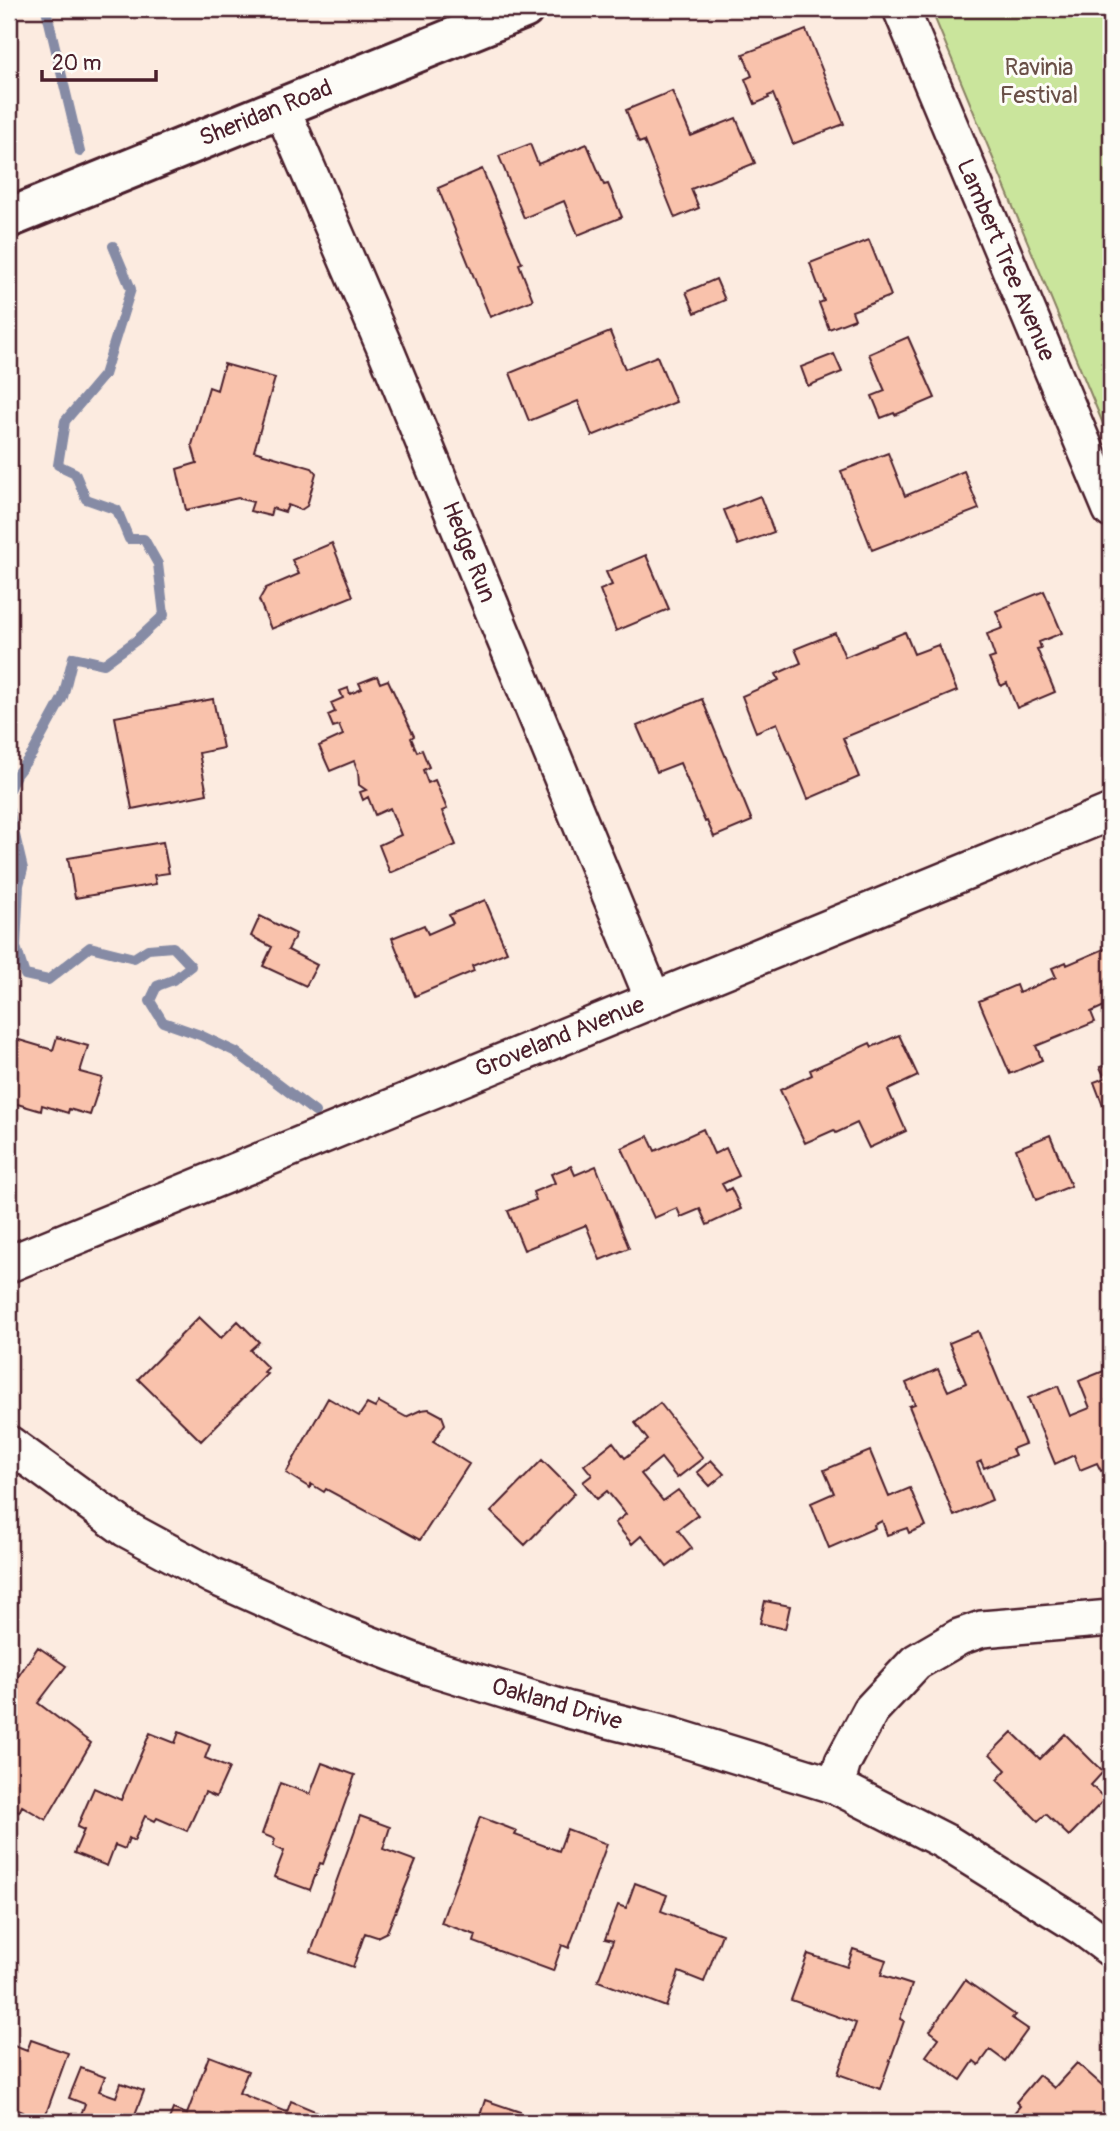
<svg xmlns="http://www.w3.org/2000/svg" width="1120" height="2131" font-family="Pangolin,sans-serif">
<style>
.green{fill:#cae59c;stroke:#8a8264;stroke-width:2}
.lines{fill:none;stroke-linecap:round;stroke-linejoin:round}
.stream{stroke:#868ba5;stroke-width:10}
.building{fill:#f9c2ac;stroke:#4a1f2b;stroke-width:2}
.street-casing{stroke:#4a1f2b;stroke-width:40}
.secondary-casing{stroke:#4a1f2b;stroke-width:44}
.street{stroke:#fdfcf7;stroke-width:35}
.secondary{stroke:#fdfcf7;stroke-width:38}
.labels{text-anchor:middle;dominant-baseline:central;stroke-width:6;stroke-linejoin:round;paint-order:stroke}
.park-label{font-size:24px;fill:#6a5047;stroke:#fdfcf7}
.street-label{font-size:24px;fill:#4a1f2b;stroke:#fdfcf7}
</style>
<rect width="100%" height="100%" fill="#fcebe0"/>
<filter id="ink" filterUnits="userSpaceOnUse"><feTurbulence type="fractalNoise" baseFrequency=".0143" numOctaves="2"/><feDisplacementMap in="SourceGraphic" scale="14" xChannelSelector="R" yChannelSelector="G"/><feConvolveMatrix kernelMatrix="1 2 1 2 8 2 1 2 1" color-interpolation-filters="sRGB"/></filter>
<g filter="url(#ink)">
<path class="green" d="M931,9H1111V443Z"/>
<g class="lines">
<path class="stream" d="M46,9L80,152
M9,790L16,775L32,754L63,697L73,657L104,664L138,639L164,615L158,564L144,539H129L117,510L86,499L75,473L58,465L65,421L104,375L131,289L113,246
M9,810L23,869L19,885L16,947L25,975L48,980L90,947L134,958L148,949L173,947L191,966L173,980L157,986L150,1001L163,1022L200,1035L236,1052L315,1112"/>
</g>
<path class="building" d="M806,30L844,124L793,144L773,94L768,96L769,98L755,104L745,79L752,76L743,54Z
M672,91L691,136L736,118L755,163L691,189L699,208L675,218L644,141L639,143L626,110Z
M530,144L538,164L587,144L604,185L608,184L622,217L578,235L564,201L524,218L499,156Z
M482,169L522,263L519,264L533,300L490,317L438,188Z
M869,240L891,296L852,311L855,319L829,329L819,303L824,301L810,263Z
M716,279L725,300L695,313L686,292Z
M610,332L625,369L657,356L676,402L592,436L578,401L529,421L510,373Z
M908,337L935,398L895,415L894,413L881,418L872,396L885,391L869,354Z
M834,354L842,372L808,386L801,367Z
M224,364L275,378L254,451L312,468L316,473L307,506L301,510L288,505L285,512L272,508L270,516L250,511L253,502L238,498L186,510L177,469L197,463L192,445L209,387L217,390Z
M888,453L905,496L964,471L979,509L872,550L841,471Z
M760,496L774,532L738,545L724,510Z
M332,543L353,596L271,629L259,600L266,588L299,574L292,560Z
M646,555L669,609L616,631L600,590L612,585L606,572Z
M1044,591L1062,633L1039,642L1041,648L1037,649L1055,692L1017,708L1007,683L1001,686L989,659L995,657L987,634L1003,628L996,611Z
M905,632L914,654L938,645L957,691L843,738L859,777L808,799L777,723L756,732L742,696L779,680L776,674L801,663L795,649L835,633L845,657Z
M377,676L380,683L388,680L414,736L411,738L417,752L422,750L429,767L423,770L428,783L435,780L447,809L442,811L456,845L390,873L379,845L401,835L390,808L375,815L368,797L363,800L360,792L366,790L359,785L358,771L354,761L330,771L319,746L343,735L339,725L333,727L328,715L335,712L331,703L343,698L340,691L348,688L350,694L362,689L359,683Z
M213,699L223,748L199,753L207,794L132,809L115,717Z
M702,699L752,821L714,837L707,821L705,822L680,763L657,772L637,726Z
M163,842L169,873L154,875L156,884L75,898L68,858Z
M485,900L507,952L472,966L474,971L415,996L392,938L424,925L428,934L453,923L449,915Z
M260,916L296,934L288,950L317,965L306,986L263,966L272,947L251,936Z
M1111,946V1003L1091,1012L1095,1022L1036,1046L1042,1060L1010,1074L979,1001L1016,985L1019,993L1056,977L1052,968L1066,962L1067,965Z
M899,1035L918,1076L888,1090L906,1131L869,1148L857,1123L836,1133L834,1130L805,1143L780,1090L812,1075L810,1070L870,1043L872,1047Z
M9,1037L53,1050L57,1037L88,1046L80,1072L102,1078L90,1115L69,1109L68,1113L42,1105L41,1111L14,1103L16,1098L9,1095Z
M1111,1063V1127L1094,1082L1105,1078L1100,1067Z
M703,1129L714,1154L726,1148L739,1176L722,1184L726,1191L731,1188L741,1209L707,1225L700,1209L681,1217L677,1208L654,1218L622,1148L648,1136L655,1151Z
M1050,1135L1071,1186L1036,1200L1016,1149Z
M571,1166L575,1175L596,1166L629,1248L600,1260L586,1225L524,1250L508,1211L536,1200L533,1192L555,1183L551,1174Z
M199,1317L221,1338L238,1321L259,1342L250,1350L268,1368L264,1372L267,1374L201,1441L138,1379Z
M978,1331L1025,1444L1012,1449L1015,1455L984,1468L981,1461L977,1463L992,1500L954,1516L909,1406L915,1404L906,1383L938,1369L948,1391L966,1383L949,1343Z
M1111,1368V1398L1106,1400L1111,1413V1467L1101,1471L1097,1463L1080,1470L1074,1455L1055,1464L1028,1398L1058,1386L1070,1416L1090,1408L1079,1381Z
M328,1398L359,1416L367,1404L375,1408L379,1402L406,1417L421,1410L429,1409L442,1416L445,1424L433,1442L469,1464L420,1540L326,1489L324,1492L311,1484L310,1488L286,1473Z
M660,1403L703,1458L677,1478L661,1458L641,1474L663,1501L678,1490L698,1515L678,1530L692,1548L667,1567L642,1535L632,1544L615,1523L626,1514L607,1491L597,1499L583,1482L592,1475L584,1465L613,1442L625,1458L648,1440L635,1423Z
M870,1451L889,1497L910,1488L926,1526L909,1533L907,1528L887,1535L882,1521L874,1525L875,1528L829,1548L811,1503L834,1493L824,1470Z
M542,1460L575,1493L525,1545L491,1512Z
M711,1460L724,1474L710,1486L697,1472Z
M765,1601L790,1606L785,1629L760,1623Z
M38,1647L66,1666L38,1703L91,1743L46,1820L22,1806L19,1812L9,1806V1690Z
M179,1732L210,1745L205,1758L229,1768L216,1797L205,1792L187,1831L157,1818L155,1821L145,1816L134,1841L129,1838L125,1849L115,1845L107,1866L74,1853L84,1830L77,1827L94,1788L121,1800L150,1733L175,1743Z
M1012,1732L1040,1759L1065,1734L1103,1772L1091,1785L1105,1799L1069,1836L1046,1814L1038,1821L997,1780L1006,1770L990,1754Z
M322,1763L355,1775L323,1864L320,1863L310,1890L274,1877L284,1851L273,1846L275,1839L262,1834L280,1783L310,1794Z
M360,1816L390,1827L383,1849L416,1861L387,1932L377,1937L365,1933L353,1967L311,1952Z
M480,1817L517,1831L515,1835L559,1851L567,1829L607,1844L569,1948L562,1945L553,1971L474,1942L476,1935L441,1923Z
M635,1883L667,1895L661,1911L722,1934L704,1982L679,1972L666,2007L598,1981L613,1941L605,1939L618,1905L626,1908Z
M853,1949L886,1960L881,1975L912,1985L900,2019L904,2021L880,2089L838,2074L856,2023L791,2000L808,1954L847,1967Z
M965,1980L1015,2015L1012,2018L1028,2029L1005,2061L990,2050L979,2065L974,2061L961,2080L926,2056L939,2038L930,2031Z
M31,2040L68,2053L43,2122H19L23,2112L9,2106V2044L27,2051Z
M209,2056L248,2071L239,2093L287,2112L291,2101L327,2116L325,2122H168L173,2109L187,2114Z
M1077,2063L1111,2093V2115L1105,2122H1006L1020,2106L1016,2102L1039,2075L1054,2088Z
M81,2068L105,2077L99,2091L116,2097L121,2083L144,2091L132,2122H78L85,2104L69,2098Z
M485,2100L520,2112L517,2122H478Z"/>
<g class="lines">
<defs>
<path id="street" d="M901,9L1111,510
M281,107L387,353L653,999
M9,1264L1111,812
M9,1444L126,1529L213,1576L338,1632L429,1667L569,1710L673,1736L836,1786L944,1841L1083,1928L1111,1949
M836,1786L843,1762L871,1710L916,1662L959,1637L982,1629L1111,1618"/>
<path id="secondary" d="M9,218L524,9"/>
</defs>
<use href="#street" class="street-casing"/>
<use href="#secondary" class="secondary-casing"/>
<use href="#street" class="street"/>
<use href="#secondary" class="secondary"/>
</g>
</g>
<g class="labels">
<g class="park-label">
<text x="1039" y="67">Ravinia<tspan x="1039" dy="28">Festival</tspan></text>
</g>
<g class="street-label">
<text transform="translate(266 113) rotate(-22)">Sheridan Road</text>
<text transform="translate(1006 260) rotate(67)">Lambert Tree Avenue</text>
<text transform="translate(469 552) rotate(68)">Hedge Run</text>
<text transform="translate(560 1037) rotate(-22)">Groveland Avenue</text>
<text transform="translate(557 1704) rotate(16)">Oakland Drive</text>
</g>
</g>
<rect width="1120" height="2131" fill="none" stroke="#fdfcf7" stroke-width="35"/>
<rect x="18" y="18" width="1085" height="2096" fill="none" stroke="#4a1f2b" stroke-width="2.5" filter="url(#ink)"/>
<path d="M42 70v10h114v-10" fill="none" stroke="#4a1f2b" stroke-width="3.5"/>
<text x="52" y="70" font-size="21" fill="#4a1f2b" stroke="#fdfcf7" stroke-width="5" paint-order="stroke">20 m</text>
</svg>
